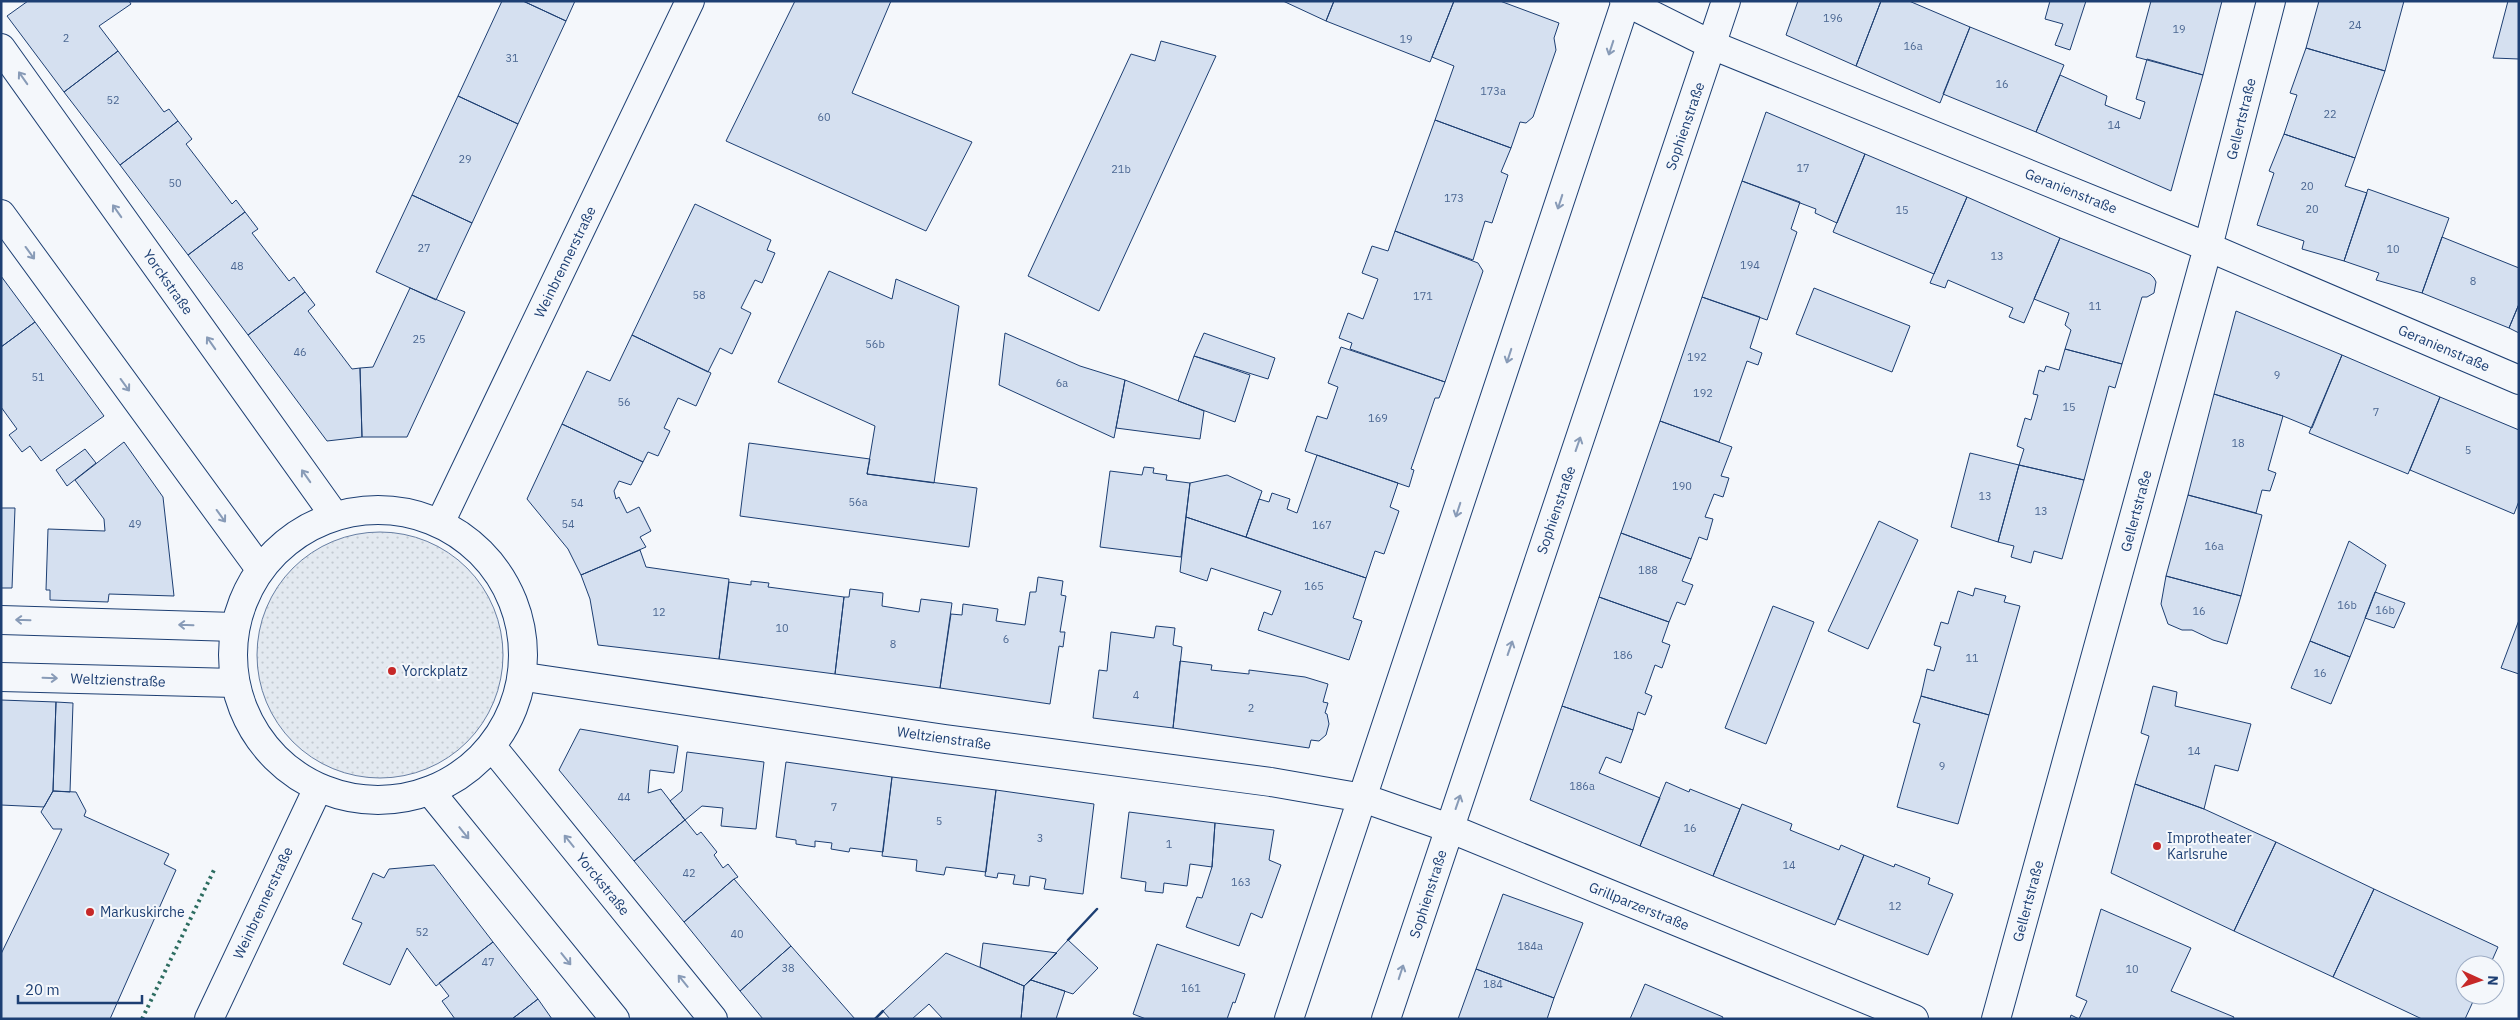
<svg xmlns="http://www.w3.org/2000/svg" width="2520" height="1020" font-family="'IBM Plex Sans',sans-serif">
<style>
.grass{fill:url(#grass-dots);stroke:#687fa3}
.building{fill:#d5e0f0;stroke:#1d3f73}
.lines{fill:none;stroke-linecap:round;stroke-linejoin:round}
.minor-casing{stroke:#1d3f73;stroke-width:30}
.tertiary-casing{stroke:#1d3f73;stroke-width:30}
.minor{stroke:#f4f7fb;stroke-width:28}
.tertiary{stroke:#f4f7fb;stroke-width:28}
.hedge{stroke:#2c6c60;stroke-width:4;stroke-dasharray:2.5 4;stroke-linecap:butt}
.wall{stroke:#1d3f73;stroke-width:2.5}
.oneway{stroke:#889bb7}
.poi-dot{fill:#c62828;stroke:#f4f7fb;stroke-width:2}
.labels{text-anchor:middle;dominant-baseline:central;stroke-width:4;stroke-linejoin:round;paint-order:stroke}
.number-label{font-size:11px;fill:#4b6792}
.street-label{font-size:14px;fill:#1d3f73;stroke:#f4f7fb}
.poi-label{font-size:14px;fill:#1d3f73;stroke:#f4f7fb;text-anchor:start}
</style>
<defs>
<pattern id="grass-dots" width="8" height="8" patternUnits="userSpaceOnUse" patternTransform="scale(1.25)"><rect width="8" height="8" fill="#e3e9f0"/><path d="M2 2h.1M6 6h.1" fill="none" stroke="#c2c9d1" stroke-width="1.8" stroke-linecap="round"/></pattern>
</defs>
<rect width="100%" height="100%" fill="#f4f7fb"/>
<path class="grass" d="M257 655a123 123 0 1 1 246 0a123 123 0 1 1-246 0Z"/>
<path class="building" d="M28,1H129L131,4L99,26L118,51L64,92L7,16Z
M502,1H523L566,21L518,124L458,96Z
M523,1H575L566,21Z
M795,1H891L852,93L972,142L926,231L726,141Z
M1283,1H1334L1326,21Z
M1334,1H1454L1430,62L1326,21Z
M1454,1H1500L1559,23L1554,38L1556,50L1533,117L1526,123L1520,122L1511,148L1435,120L1454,66L1432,57Z
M1798,1H1881L1856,66L1786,35Z
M1881,1H1909L1970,27L1940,103L1856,66Z
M2050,1H2086L2070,50L2055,45L2063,24L2045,19Z
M2151,1H2222L2203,75L2136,57Z
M2319,1H2404L2385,71L2306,48Z
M2508,1H2519V59L2493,58Z
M1970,27L2064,65L2036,132L1943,94Z
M1161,41L1216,56L1099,311L1028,276L1131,54L1155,61Z
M2306,48L2385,71L2355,158L2284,134L2297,95L2290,93Z
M118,51L164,112L169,109L178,121L120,165L64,92Z
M2147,59L2203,75L2171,191L2036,132L2060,75L2107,96L2105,105L2140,119L2145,102L2136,99Z
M458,96L518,124L472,223L412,195Z
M1766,112L1865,154L1837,223L1815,213L1816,209L1742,181Z
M1435,120L1511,148L1501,172L1508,175L1492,223L1485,221L1473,260L1395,231Z
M178,121L192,139L186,144L232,204L236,200L245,212L188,255L120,165Z
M2284,134L2355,158L2345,186L2367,193L2344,261L2302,249L2304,241L2257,225L2274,173L2269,171Z
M1865,154L1967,197L1934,274L1833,232Z
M1742,181L1800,202L1791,229L1797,232L1767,320L1702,297Z
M2368,189L2449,218L2422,293L2376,280L2379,273L2344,261Z
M412,195L472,223L436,300L376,272Z
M1967,197L2060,238L2024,323L2009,317L2013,308L1948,280L1945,288L1930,283Z
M695,204L771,240L767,250L775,253L762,283L755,280L741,308L751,313L732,354L720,348L708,372L632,335Z
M245,212L258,229L252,233L289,281L294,277L305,292L248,335L188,255Z
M1395,231L1478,263L1483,271L1445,382L1350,349L1352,343L1339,338L1348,313L1363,319L1378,279L1362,273L1372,246L1388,251Z
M2442,237L2519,268V304L2509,328L2422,293Z
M2060,238L2150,274L2154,278L2156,282L2154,293L2147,297H2142L2122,364L2065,349L2071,330L2065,325L2069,313L2034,299Z
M829,271L892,299L896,279L959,306L934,483L867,474L875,426L778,382Z
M1,276L35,322L1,347Z
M410,288L465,312L407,437H362L360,368L373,367Z
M1814,288L1910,326L1892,372L1796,334Z
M305,292L315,305L308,311L352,369L360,368L362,437L327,441L248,335Z
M1702,297L1760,317L1750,348L1762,353L1758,365L1747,361L1719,442L1660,421Z
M2519,304V333L2509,328Z
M2236,311L2342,355L2312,428L2283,416L2214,394Z
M35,322L104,416L41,461L30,446L22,452L9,435L17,429L1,407V347Z
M1005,333L1080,366L1125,380L1114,438L999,385Z
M1204,333L1275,358L1268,379L1194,356Z
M632,335L711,373L696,406L678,398L664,428L670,431L658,456L648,452L643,462L562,424L587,371L610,381Z
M1341,347L1445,382L1439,398H1435L1411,469L1414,470L1409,487L1305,451L1317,416L1327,419L1338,387L1328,383Z
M2065,349L2122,364L2115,388L2109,386L2084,480L2019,465L2024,449L2017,446L2025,418L2031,420L2038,395L2033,394L2039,370L2044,372L2046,366L2059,370Z
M2342,355L2440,397L2408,474L2309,433Z
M1194,356L1250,375L1235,422L1178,401Z
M1125,380L1204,411L1200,439L1116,428Z
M2214,394L2283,416L2268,470L2276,473L2270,491L2262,490L2256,513L2188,495Z
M2440,397L2519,430V501L2514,514L2410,470Z
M1660,421L1732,447L1721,476L1729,478L1723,497L1714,494L1705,517L1713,519L1707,540L1699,537L1691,559L1621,533Z
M562,424L643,462L631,485L619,481L614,491L616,499L619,497L627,513L639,507L651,531L640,537L646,547L581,575L568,549L527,499Z
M124,442L163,497L174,596L109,594L108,602L50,600V590H46L48,529L105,531L104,519L75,480Z
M749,443L870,459L867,474L977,488L969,547L740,516Z
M85,449L96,463L67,486L56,470Z
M1970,453L2019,465L1998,542L1951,527Z
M1317,455L1398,483L1390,507L1399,511L1384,554L1375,551L1366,578L1246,537L1259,499L1269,502L1272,493L1290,499L1287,509L1297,513Z
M2019,465L2084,480L2062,559L2034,551L2031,563L2011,557L2014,546L1998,542Z
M1144,467L1154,468L1153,473L1167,475L1166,480L1190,483L1181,557L1100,547L1110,471L1142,475Z
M1227,475L1262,491L1246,537L1186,517L1190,483Z
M2188,495L2262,515L2241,596L2166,576Z
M1,508H15L12,588H1Z
M1186,517L1366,578L1353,618L1362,621L1349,660L1258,630L1264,612L1272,615L1281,591L1211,568L1207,581L1180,572Z
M1879,521L1918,540L1868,649L1828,631Z
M1621,533L1691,559L1682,581L1693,585L1685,605L1677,602L1669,622L1599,597Z
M2349,541L2386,565L2350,657L2310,641Z
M640,550L646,567L729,579L719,659L598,645L590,599L581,575Z
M2166,576L2241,596L2227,644L2213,640L2192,630H2182L2168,624L2161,604Z
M1038,577L1063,581L1061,595L1066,596L1060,632H1065L1063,647L1059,646L1050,704L940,688L951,614L962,615L963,604L998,609L996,621L1025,625L1030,592H1036Z
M751,581L769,583L768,587L844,597L835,674L719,659L729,582L751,585Z
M1975,588L2006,596L2004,602L2020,606L1989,715L1921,696L1927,669L1934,671L1941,647L1934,645L1941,622L1948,624L1958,591L1973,596Z
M850,589L883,593L882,606L919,612L921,599L952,603L940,688L835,674L844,597H849Z
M2375,592L2405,603L2394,628L2365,618Z
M1599,597L1669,622L1662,642L1670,645L1662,668L1655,665L1645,693L1652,696L1645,715L1638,712L1633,730L1562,706Z
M1773,606L1814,622L1766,744L1725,728Z
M2519,620V674L2501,668Z
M1156,626L1175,628L1173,645L1182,647L1173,728L1093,718L1099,670L1107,671L1111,632L1154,638Z
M2310,641L2350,657L2331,704L2291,688Z
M1180,661L1212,665L1211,670L1249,674V670L1305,677L1328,684L1323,702L1328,703L1325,713L1327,714L1329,724L1326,735L1319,741L1311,740L1309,748L1173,728Z
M2153,686L2177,692L2175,706L2251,724L2238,771L2215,765L2204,809L2135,784L2149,736L2141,733Z
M1921,696L1989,715L1958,824L1897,807L1920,724L1913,722Z
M1,700L56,702L53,791L44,807L1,805Z
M56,702L73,703L70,792L53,791Z
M1562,706L1633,730L1621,763L1606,757L1599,773L1660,798L1640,846L1530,800Z
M580,729L678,746L674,773L650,770L648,793L661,789L685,820L634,861L559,770Z
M687,752L764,762L756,829L721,826L723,808L702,806L685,820L670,801L682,791Z
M786,762L892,777L883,852L850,848L849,852L831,849L832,843L815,841V847L796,844V840L776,837Z
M892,777L996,790L986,872L946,867L944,875L916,871L917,860L882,856Z
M1666,782L1689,792L1690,789L1740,809L1713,876L1640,846Z
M2135,784L2204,809L2276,842L2234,931L2111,873Z
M996,790L1094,804L1083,894L1044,889L1046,879L1030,876L1029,886L1013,884L1015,875L998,873L997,878L985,876Z
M53,791L76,792L86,811L84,816L169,854L164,864L176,870L110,1019H1V954L62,829H53L41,812Z
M1742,804L1792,824L1790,830L1839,850L1841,845L1864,855L1835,925L1713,876Z
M1129,812L1215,823L1212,867L1190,864L1187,886L1164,883L1163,893L1145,891L1146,882L1121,878Z
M685,820L697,835L701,832L717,852L714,855L723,868L728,864L738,877L734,879L684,922L634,861Z
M1215,823L1274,830L1269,860L1281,865L1262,918L1251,913L1239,946L1186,927L1197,897L1202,898L1212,867Z
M2276,842L2374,889L2333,977L2234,931Z
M1864,855L1894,867L1895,864L1930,878L1928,884L1953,894L1928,955L1838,919Z
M434,865L493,942L436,986L407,948L390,985L343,964L362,923L352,919L373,873L384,878L389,869Z
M734,879L791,946L740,991L684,922Z
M2374,889L2498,947L2490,965H2465V995H2476L2465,1019H2422L2333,977Z
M1503,894L1583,923L1554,998L1476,969Z
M2101,909L2191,948L2171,991L2234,1017L2233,1019H2070L2071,1015L2079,1019L2087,1001L2076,996Z
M1068,940L1098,968L1073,994L1031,980Z
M493,942L538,999L512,1019H455L442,1001L449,996L439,983Z
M983,943L1057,953L1024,986L980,967Z
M1157,944L1245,974L1235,1003L1233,1002L1227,1019H1146L1133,1014Z
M791,946L855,1019H763L740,991Z
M946,953L1024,986L1021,1019H943L929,1004L912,1019H890L883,1011Z
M1476,969L1554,998L1547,1019H1458Z
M1031,980L1065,991L1056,1019H1021L1024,986Z
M1645,984L1723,1017L1722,1019H1630Z
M538,999L552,1019H512Z"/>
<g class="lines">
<defs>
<path id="minor" d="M1624,1L1712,45L2208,247L2519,380
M1,620L235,627
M1,677L235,683
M525,677L945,739L1271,782L1363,798L1449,828L1914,1019
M1289,1019L1626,1
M1386,1019L1726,1
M1996,1019L2208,247L2271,1"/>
<path id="tertiary" d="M1,48L334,515
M1,214L260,569
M233 655a145 145 0 1 1 290 0a145 145 0 1 1-290 0Z
M440,523L690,1
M493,748L713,1019
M433,795L615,1019
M209,1019L318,788"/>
</defs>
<use href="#minor" class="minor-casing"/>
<use href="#tertiary" class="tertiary-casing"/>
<use href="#minor" class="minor"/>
<use href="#tertiary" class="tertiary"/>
<path class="hedge" d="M142,1019L214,870"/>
<path class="wall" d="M1068,940L1097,909
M875,1019L883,1011"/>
</g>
<defs><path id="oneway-shaft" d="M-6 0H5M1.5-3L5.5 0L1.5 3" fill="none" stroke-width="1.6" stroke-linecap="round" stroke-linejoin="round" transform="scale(1.25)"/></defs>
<g class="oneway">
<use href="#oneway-shaft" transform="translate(1611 48) rotate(108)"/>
<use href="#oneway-shaft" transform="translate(23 78) rotate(-125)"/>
<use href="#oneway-shaft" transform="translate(1560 202) rotate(108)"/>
<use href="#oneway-shaft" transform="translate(117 211) rotate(-125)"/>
<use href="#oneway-shaft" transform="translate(30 253) rotate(54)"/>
<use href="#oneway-shaft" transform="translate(211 343) rotate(-125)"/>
<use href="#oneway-shaft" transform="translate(1509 356) rotate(108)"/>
<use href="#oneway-shaft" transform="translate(125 385) rotate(54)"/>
<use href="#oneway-shaft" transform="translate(1578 444) rotate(-71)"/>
<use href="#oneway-shaft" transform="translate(306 476) rotate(-125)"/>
<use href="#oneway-shaft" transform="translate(1458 510) rotate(108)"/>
<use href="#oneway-shaft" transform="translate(221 516) rotate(54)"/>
<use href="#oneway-shaft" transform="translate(23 620) rotate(-178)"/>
<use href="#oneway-shaft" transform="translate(186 625) rotate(-178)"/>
<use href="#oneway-shaft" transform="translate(1510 648) rotate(-71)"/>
<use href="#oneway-shaft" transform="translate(50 678) rotate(2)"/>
<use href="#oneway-shaft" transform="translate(1458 802) rotate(-71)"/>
<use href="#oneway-shaft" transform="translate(464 833) rotate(51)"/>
<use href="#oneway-shaft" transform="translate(569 841) rotate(-129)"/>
<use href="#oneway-shaft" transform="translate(566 959) rotate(51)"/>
<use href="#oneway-shaft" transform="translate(1401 972) rotate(-72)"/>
<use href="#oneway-shaft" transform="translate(683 981) rotate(-129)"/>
</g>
<g class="poi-dot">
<circle cx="392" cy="671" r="5"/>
<circle cx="2157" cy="846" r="5"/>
<circle cx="90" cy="912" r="5"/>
</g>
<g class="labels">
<g class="number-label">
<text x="1833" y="18">196</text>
<text x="2355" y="25">24</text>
<text x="2179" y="29">19</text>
<text x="66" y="38">2</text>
<text x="1406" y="39">19</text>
<text x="1913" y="46">16a</text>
<text x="512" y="58">31</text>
<text x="2002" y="84">16</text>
<text x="1493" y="91">173a</text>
<text x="113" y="100">52</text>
<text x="2330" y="114">22</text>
<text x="824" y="117">60</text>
<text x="2114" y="125">14</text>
<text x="465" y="159">29</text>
<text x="1803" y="168">17</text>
<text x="1121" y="169">21b</text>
<text x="175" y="183">50</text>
<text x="2307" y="186">20</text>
<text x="1454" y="198">173</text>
<text x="2312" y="209">20</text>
<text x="1902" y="210">15</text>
<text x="424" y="248">27</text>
<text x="2393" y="249">10</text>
<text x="1997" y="256">13</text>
<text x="1750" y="265">194</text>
<text x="237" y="266">48</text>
<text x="2473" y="281">8</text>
<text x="699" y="295">58</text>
<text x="1423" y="296">171</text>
<text x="2095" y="306">11</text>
<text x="419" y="339">25</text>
<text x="875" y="344">56b</text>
<text x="300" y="352">46</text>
<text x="1697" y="357">192</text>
<text x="2277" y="375">9</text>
<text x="38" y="377">51</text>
<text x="1062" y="383">6a</text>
<text x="1703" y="393">192</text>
<text x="624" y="402">56</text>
<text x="2069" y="407">15</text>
<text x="2376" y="412">7</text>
<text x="1378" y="418">169</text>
<text x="2238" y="443">18</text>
<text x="2468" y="450">5</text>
<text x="1682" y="486">190</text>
<text x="1985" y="496">13</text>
<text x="858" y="502">56a</text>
<text x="577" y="503">54</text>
<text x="2041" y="511">13</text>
<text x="135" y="524">49</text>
<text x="568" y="524">54</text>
<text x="1322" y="525">167</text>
<text x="2214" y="546">16a</text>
<text x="1648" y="570">188</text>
<text x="1314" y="586">165</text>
<text x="2347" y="605">16b</text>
<text x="2385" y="610">16b</text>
<text x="2199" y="611">16</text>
<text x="659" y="612">12</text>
<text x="782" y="628">10</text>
<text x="1006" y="639">6</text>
<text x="893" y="644">8</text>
<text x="1623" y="655">186</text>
<text x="1972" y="658">11</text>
<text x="2320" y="673">16</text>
<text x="1136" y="695">4</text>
<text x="1251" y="708">2</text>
<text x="2194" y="751">14</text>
<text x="1942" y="766">9</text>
<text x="1582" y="786">186a</text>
<text x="624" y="797">44</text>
<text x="834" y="807">7</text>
<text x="939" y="821">5</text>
<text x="1690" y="828">16</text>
<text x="1040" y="838">3</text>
<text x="1169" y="844">1</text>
<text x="1789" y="865">14</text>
<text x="689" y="873">42</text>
<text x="1241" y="882">163</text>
<text x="1895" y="906">12</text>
<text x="422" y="932">52</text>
<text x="737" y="934">40</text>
<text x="1530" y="946">184a</text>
<text x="488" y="962">47</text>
<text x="788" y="968">38</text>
<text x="2132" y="969">10</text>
<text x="1493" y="984">184</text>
<text x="1191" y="988">161</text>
</g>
<g class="street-label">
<text transform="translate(2241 119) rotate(-76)">Gellertstraße</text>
<text transform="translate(1685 126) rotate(-71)">Sophienstraße</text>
<text transform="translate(2071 191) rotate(22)">Geranienstraße</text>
<text transform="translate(565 262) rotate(-64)">Weinbrennerstraße</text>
<text transform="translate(168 282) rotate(55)">Yorckstraße</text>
<text transform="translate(2444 348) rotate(23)">Geranienstraße</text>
<text transform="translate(1556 510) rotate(-71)">Sophienstraße</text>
<text transform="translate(2136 511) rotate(-75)">Gellertstraße</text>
<text transform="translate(118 680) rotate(2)">Weltzienstraße</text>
<text transform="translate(944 738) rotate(8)">Weltzienstraße</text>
<text transform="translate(603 884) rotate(51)">Yorckstraße</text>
<text transform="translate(1428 894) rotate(-72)">Sophienstraße</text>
<text transform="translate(2028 901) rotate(-75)">Gellertstraße</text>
<text transform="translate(263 903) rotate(-65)">Weinbrennerstraße</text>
<text transform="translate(1639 906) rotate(22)">Grillparzerstraße</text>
</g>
<g class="poi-label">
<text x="402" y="671">Yorckplatz</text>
<text x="2167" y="838">Improtheater<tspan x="2167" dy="16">Karlsruhe</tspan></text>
<text x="100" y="912">Markuskirche</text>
</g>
</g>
<rect width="2520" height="1020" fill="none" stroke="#1d3f73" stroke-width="5"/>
<g transform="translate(2480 980) rotate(93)"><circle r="24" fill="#f4f7fb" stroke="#9eadc5"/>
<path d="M0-4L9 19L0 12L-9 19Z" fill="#c62828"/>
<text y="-8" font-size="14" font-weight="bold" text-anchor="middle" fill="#1d3f73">N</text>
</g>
<path d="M18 995v8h124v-8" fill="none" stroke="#1d3f73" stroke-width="2.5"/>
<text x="25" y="995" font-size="15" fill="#1d3f73" stroke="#f4f7fb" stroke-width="4" paint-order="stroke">20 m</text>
</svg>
